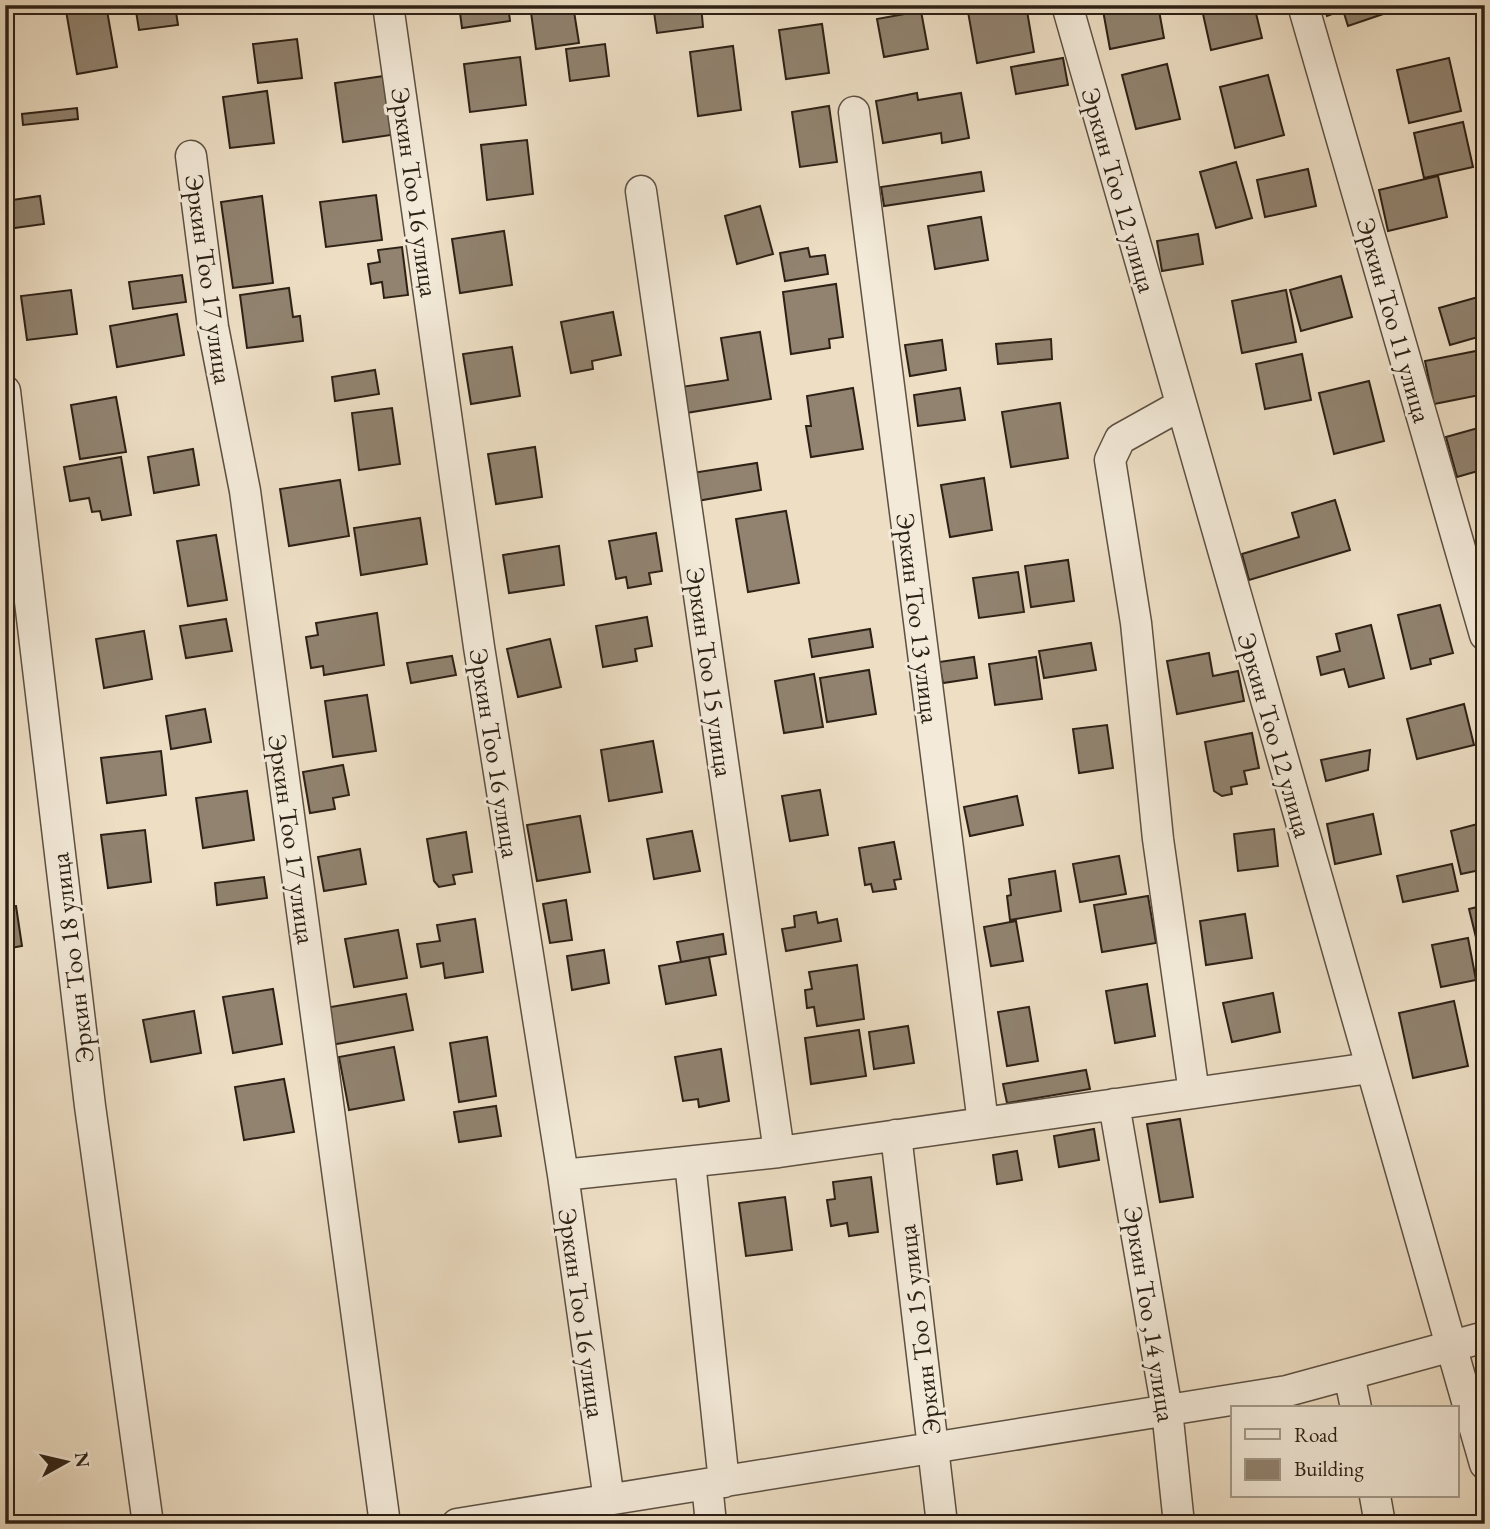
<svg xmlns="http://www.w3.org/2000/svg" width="1490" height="1529" font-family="'EB Garamond',serif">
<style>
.building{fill:#918370;stroke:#2d2116;stroke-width:2}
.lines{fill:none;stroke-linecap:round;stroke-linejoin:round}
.minor-casing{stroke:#5d5042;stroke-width:33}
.minor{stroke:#f3ead9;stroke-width:30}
.labels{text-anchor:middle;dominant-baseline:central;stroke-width:6;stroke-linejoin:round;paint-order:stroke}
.street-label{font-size:26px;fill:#2d2116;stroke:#f3ead9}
</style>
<rect width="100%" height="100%" fill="#eddec4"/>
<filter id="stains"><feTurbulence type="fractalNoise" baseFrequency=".00286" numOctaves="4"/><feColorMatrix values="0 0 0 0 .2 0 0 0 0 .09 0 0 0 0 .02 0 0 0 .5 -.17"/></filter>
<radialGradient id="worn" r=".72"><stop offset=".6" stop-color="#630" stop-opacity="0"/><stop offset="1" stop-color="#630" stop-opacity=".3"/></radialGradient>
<path class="building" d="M65,5H106L117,67L77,74Z
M135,5H175L178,25L139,30Z
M459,5H508L510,21L462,28Z
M530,5H573L579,43L536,49Z
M653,5H701L703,27L657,33Z
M1026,5L1034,52L977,63L967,6Z
M1102,5H1158L1164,38L1110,49Z
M1201,5H1254L1262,38L1211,50Z
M1324,5H1384L1386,13L1348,26L1343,10L1327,16Z
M921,11L928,49L884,57L877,19Z
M822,24L829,73L786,79L779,30Z
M297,39L302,78L258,83L253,44Z
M605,44L609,76L570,81L566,49Z
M733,46L741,110L698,116L690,52Z
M520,57L526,105L470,112L464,64Z
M1063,58L1068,85L1016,94L1011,67Z
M1449,58L1461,111L1409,123L1397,70Z
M1167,64L1180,119L1136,129L1122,75Z
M1268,75L1284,135L1235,148L1220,87Z
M384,76L391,135L343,142L335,83Z
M267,91L274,143L230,148L223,97Z
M917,93L918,100L961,93L969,138L942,143L941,133L883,143L876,101Z
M829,106L837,162L800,167L792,112Z
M77,108L78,119L23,125L22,114Z
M1463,122L1473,167L1424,178L1414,133Z
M527,140L533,194L487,200L481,145Z
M1236,162L1252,218L1216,228L1200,172Z
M1308,169L1316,206L1265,217L1257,180Z
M981,172L984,191L884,206L881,187Z
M1438,176L1447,217L1388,231L1379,190Z
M376,195L382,240L326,247L320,202Z
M40,196L44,224L7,229L5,201Z
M262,196L273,283L233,288L221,202Z
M760,206L773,254L737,264L725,216Z
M981,217L988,260L935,269L928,226Z
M504,231L512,285L460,293L452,239Z
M1198,234L1203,264L1162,271L1157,241Z
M402,247L408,295L384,298L382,282L371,284L368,264L380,262L378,250Z
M808,248L810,257L825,255L828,274L785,281L780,253Z
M182,275L186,302L133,309L129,282Z
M1341,276L1352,317L1301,331L1290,290Z
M836,284L843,337L829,339L830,348L791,354L783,292Z
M289,288L293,317L300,316L303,341L247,348L240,295Z
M71,290L77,334L27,340L21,296Z
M1286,290L1296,342L1242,353L1232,301Z
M1485,295V335L1450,345L1439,308Z
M613,312L621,355L592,361L593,369L571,373L561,322Z
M177,314L184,355L117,367L110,326Z
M760,332L771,399L686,413L681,387L728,380L721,338Z
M1051,339L1052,359L998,364L996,344Z
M942,340L946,370L910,376L905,345Z
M512,347L520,396L471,404L463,354Z
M1481,350L1485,370V394L1434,404L1425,361Z
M1302,354L1311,400L1265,409L1256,364Z
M375,370L379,394L335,401L332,377Z
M1369,381L1384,441L1334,454L1319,393Z
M853,388L863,449L811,457L806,426H811L807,396Z
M960,388L965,420L918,426L914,395Z
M116,397L126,452L80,459L71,405Z
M1060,403L1068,458L1011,467L1002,412Z
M392,408L400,464L359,470L352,413Z
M1485,426V469L1457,477L1446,437Z
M535,447L542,497L496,504L488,454Z
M193,449L199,485L154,493L148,457Z
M121,457L131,515L102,520L100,511L92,512L89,498L70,501L64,467Z
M757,463L761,490L697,501L692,473Z
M984,478L992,530L950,537L941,485Z
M340,480L349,536L289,546L280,489Z
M1335,500L1350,550L1249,580L1242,554L1299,537L1292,513Z
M786,511L799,583L748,592L736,519Z
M420,518L427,564L361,575L354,528Z
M656,533L662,571L649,573L651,584L628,588L626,577L616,579L609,541Z
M216,535L227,600L188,606L177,541Z
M559,546L564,585L509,593L503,555Z
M1068,560L1074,601L1031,607L1025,566Z
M1018,572L1024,612L979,618L973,578Z
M1440,605L1453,653L1430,659L1431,664L1411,669L1398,615Z
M377,613L384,665L324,675L323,666L311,668L306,637L318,635L316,623Z
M647,617L652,646L635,649L637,661L603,667L596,626Z
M226,619L232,651L186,658L180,626Z
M1371,625L1384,678L1349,687L1344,669L1321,675L1317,657L1340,651L1336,634Z
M870,629L873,647L812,657L809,639Z
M144,631L152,679L104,688L96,639Z
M550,639L561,687L518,697L507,649Z
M1091,643L1096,670L1044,678L1039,651Z
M1209,653L1213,676L1238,671L1244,701L1177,714L1167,661Z
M452,656L456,675L411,683L407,663Z
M974,657L977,678L943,683L939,662Z
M1036,657L1042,699L995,705L989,664Z
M869,670L876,714L827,722L820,678Z
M814,674L823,727L784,733L775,681Z
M367,695L376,751L333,757L325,701Z
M1464,704L1474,745L1417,759L1407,719Z
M205,709L211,742L171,749L166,716Z
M1107,725L1113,768L1079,773L1073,729Z
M1252,733L1259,768L1244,771L1247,784L1231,787L1232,794L1222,796L1214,791L1205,742Z
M653,741L662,792L609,801L601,750Z
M1370,750L1368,770L1326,781L1321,760Z
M161,751L166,795L107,803L101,758Z
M343,765L349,795L333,798L335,809L310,813L303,772Z
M820,790L828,835L790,841L782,796Z
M247,791L254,840L203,848L196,798Z
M1017,796L1023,825L970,836L964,807Z
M1373,814L1381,854L1335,864L1327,824Z
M580,816L590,872L537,881L527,825Z
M1485,822V869L1461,874L1451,831Z
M1274,829L1278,866L1238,871L1234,834Z
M145,830L151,882L108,888L101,835Z
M692,831L700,871L654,879L647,839Z
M466,832L472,872L453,875L455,884L439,887L434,881L427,839Z
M894,842L901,879L894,880L896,889L873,892L871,884L865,885L859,848Z
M360,849L366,884L324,891L318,857Z
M1119,856L1126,894L1080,902L1073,864Z
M1452,864L1458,891L1403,902L1397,876Z
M1055,871L1061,911L1010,920L1007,896L1011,895L1009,879Z
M264,877L267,898L217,905L215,883Z
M1148,896L1156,943L1102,952L1094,905Z
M566,900L572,940L550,943L543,904Z
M1485,905V961L1482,962L1469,909Z
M16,906L22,946L5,949V907Z
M816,912L818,923L837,919L841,941L786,951L782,929L795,927L794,916Z
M1245,914L1252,958L1206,965L1200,921Z
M475,919L483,972L445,978L443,963L421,967L417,944L440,941L437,925Z
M1016,921L1023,961L991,966L984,927Z
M398,930L407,978L354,987L345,939Z
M723,934L726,954L681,962L677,942Z
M1468,938L1476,980L1441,987L1432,945Z
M604,950L609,983L572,990L567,956Z
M709,957L716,995L666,1004L659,966Z
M857,965L864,1019L817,1026L814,1007L807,1008L805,990L812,989L809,972Z
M1147,984L1155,1036L1115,1043L1106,991Z
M273,989L282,1044L233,1053L223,997Z
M1273,993L1280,1032L1232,1042L1223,1003Z
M406,994L413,1030L331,1045L325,1008Z
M1454,1001L1468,1066L1413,1078L1399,1013Z
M1029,1007L1038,1061L1007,1066L998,1012Z
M194,1011L201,1053L151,1062L143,1020Z
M908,1026L914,1063L874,1069L869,1032Z
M859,1030L866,1076L811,1084L805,1038Z
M487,1037L496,1096L459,1102L450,1043Z
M394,1047L404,1100L349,1110L339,1057Z
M721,1049L729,1101L699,1107L698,1099L683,1101L675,1057Z
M1086,1070L1090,1089L1007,1103L1003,1084Z
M284,1079L294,1132L244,1140L235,1087Z
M496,1106L501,1136L459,1142L454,1112Z
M1180,1119L1193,1197L1160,1202L1147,1124Z
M1094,1129L1099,1160L1059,1167L1054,1136Z
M1017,1151L1022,1180L997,1184L993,1155Z
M871,1177L878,1232L849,1236L847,1223L831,1226L827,1200L835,1199L833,1182Z
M785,1197L792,1250L746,1256L739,1203Z"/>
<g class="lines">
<defs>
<path id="minor" d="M388,5L479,647L563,1175L609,1500
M1067,5L1485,1464
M1303,5L1485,635
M854,112L983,1123
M191,156L213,327L245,491L385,1524
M641,191L779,1152
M5,391L90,1106L148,1524
M1181,405L1120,439L1110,460L1136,623L1158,839L1194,1093
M1114,1104L1167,1410L1179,1524
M896,1135L942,1524
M690,1162L724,1482
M563,1175L779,1152L1370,1068
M1349,1374L1356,1408
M707,1484L711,1524
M1375,1496L1380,1524
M457,1524L1287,1391L1485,1337"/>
</defs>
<use href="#minor" class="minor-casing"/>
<use href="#minor" class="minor"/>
</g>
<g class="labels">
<g class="street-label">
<text transform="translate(1119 190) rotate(74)">Эркин Тоо 12 улица</text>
<text transform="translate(415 192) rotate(82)">Эркин Тоо 16 улица</text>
<text transform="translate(209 279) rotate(82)">Эркин Тоо 17 улица</text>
<text transform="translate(1394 320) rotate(74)">Эркин Тоо 11 улица</text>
<text transform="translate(918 618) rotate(83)">Эркин Тоо 13 улица</text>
<text transform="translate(710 672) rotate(82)">Эркин Тоо 15 улица</text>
<text transform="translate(1275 735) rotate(74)">Эркин Тоо 12 улица</text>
<text transform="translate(495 753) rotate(81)">Эркин Тоо 16 улица</text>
<text transform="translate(292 839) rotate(82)">Эркин Тоо 17 улица</text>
<text transform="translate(72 958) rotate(-97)">Эркин Тоо 18 улица</text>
<text transform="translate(582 1313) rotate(82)">Эркин Тоо 16 улица</text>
<text transform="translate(1150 1314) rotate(81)">Эркин Тоо ,14 улица</text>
<text transform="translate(919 1330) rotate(-97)">Эркин Тоо 15 улица</text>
</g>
</g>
<rect width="1490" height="1529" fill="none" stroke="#eddec4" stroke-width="28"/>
<rect x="7" y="7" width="1476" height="1515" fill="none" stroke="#2d2116" stroke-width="3.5"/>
<rect x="14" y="14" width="1462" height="1501" fill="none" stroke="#2d2116" stroke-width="2"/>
<rect x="1231" y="1406" width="228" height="91" fill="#f3ead9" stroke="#a49a8b" stroke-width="2"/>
<rect x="1245" y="1429" width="35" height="10" fill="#f3ead9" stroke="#a49a8b" stroke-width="2"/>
<text x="1294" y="1442" font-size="21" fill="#2d2116">Road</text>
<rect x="1245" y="1459" width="35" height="21" fill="#918370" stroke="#a49a8b" stroke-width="2"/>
<text x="1294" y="1476" font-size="21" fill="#2d2116">Building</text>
<g transform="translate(66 1462) rotate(82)" stroke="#f3ead9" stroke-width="5" paint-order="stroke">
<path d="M0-5L12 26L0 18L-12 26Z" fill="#2d2116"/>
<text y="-10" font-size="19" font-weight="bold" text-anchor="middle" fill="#2d2116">N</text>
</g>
<rect width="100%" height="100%" filter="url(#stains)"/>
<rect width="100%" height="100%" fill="url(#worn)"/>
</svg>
